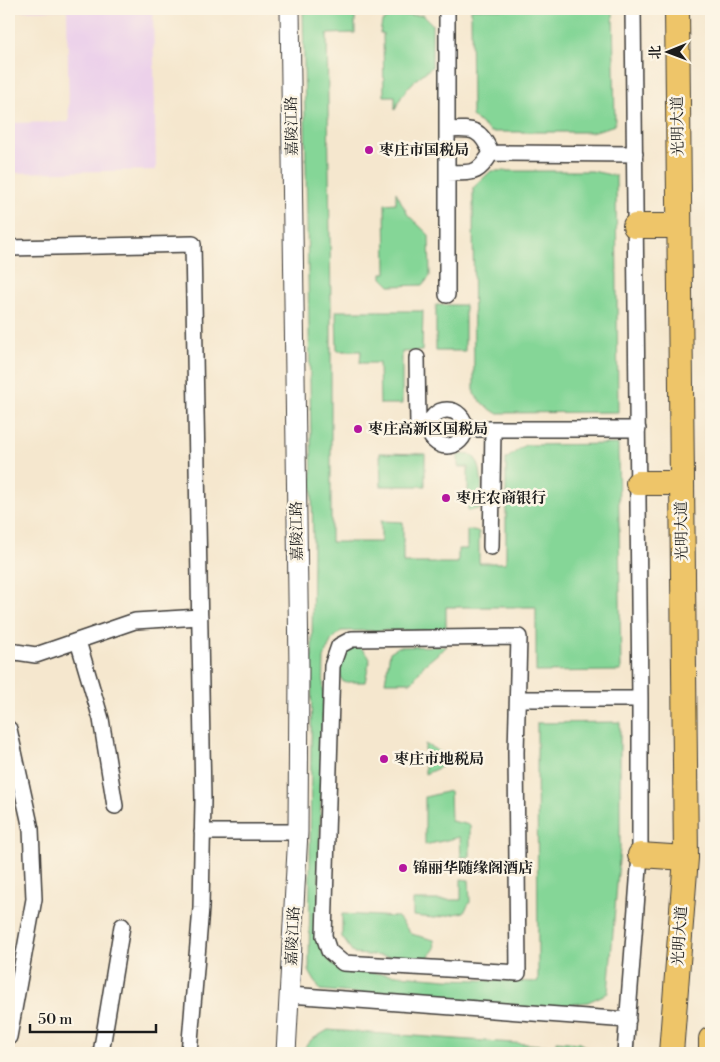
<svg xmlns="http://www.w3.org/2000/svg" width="720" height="1062" font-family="'Libre Bodoni','Noto Serif SC',serif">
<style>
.built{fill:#ecd1ea}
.green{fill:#85d697;stroke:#50795a}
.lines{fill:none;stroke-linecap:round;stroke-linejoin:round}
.minor-casing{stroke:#3d3a37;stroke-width:18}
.tertiary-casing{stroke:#3d3a37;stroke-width:21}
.primary-casing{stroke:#3d3a37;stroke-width:26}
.minor{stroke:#fff;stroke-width:15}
.tertiary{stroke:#fff;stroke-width:19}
.primary{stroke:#eec569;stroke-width:24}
.poi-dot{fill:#b5179e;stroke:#fcf5e5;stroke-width:2}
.labels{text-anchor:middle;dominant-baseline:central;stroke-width:5;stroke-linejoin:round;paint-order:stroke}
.street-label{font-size:15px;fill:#1c1c1c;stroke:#fcf5e5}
.poi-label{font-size:15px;font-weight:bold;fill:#1c1c1c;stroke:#fcf5e5;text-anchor:start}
</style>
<rect width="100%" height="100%" fill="#fcf5e5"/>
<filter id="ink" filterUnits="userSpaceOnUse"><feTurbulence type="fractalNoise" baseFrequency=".02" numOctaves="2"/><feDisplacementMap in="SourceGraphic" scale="10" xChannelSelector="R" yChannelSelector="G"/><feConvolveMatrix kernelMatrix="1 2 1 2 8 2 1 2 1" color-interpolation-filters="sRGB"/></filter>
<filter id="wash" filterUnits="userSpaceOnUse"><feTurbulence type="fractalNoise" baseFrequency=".0096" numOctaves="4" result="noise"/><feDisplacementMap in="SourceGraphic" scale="20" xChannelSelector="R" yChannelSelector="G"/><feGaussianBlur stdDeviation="1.12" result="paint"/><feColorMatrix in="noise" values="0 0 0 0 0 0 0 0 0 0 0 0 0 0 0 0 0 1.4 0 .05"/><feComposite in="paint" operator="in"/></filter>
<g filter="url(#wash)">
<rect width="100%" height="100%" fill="#f5e7ce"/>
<path class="built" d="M9,9H153L156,170L9,173V123L69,122L67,10L9,11Z"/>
<path class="green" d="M303,9H355V33L327,34L331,305V542H381V521L403,522V563H458V549H467V530L479,532V563H506V459L525,445L618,444L621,671L536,672V607H446V630L341,631L331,641L324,658L318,928L323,954L339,970L446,979L538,982L537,723L620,722V848L608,993L588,1002L538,1009L320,990L309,971L313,542Z
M471,9H613L615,125L592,132H491L472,116Z
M423,15L432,24V67C415,79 402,91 395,110V96H384L383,33H380L382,22L389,16Z
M491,171H592L616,176L618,412L496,413L484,405L474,394L473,188Z
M396,192L408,215L429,235L430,276L423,285L390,286L382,278V273H386L385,204L396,203Z
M436,305H465V351H436Z
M336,311H423L422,351L402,352V404H380L379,363H360L361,351H337Z
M380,453L425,454V486H381Z
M458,455C461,455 467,454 470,455C485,460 481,495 481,508L468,511V467H458Z
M353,646C362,647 365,651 370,659L365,682H343C336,671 341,662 345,650Z
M447,646L423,666L412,682H385L390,652L398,647Z
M425,744L448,756L443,766L425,774Z
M450,791L451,821L470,825V857H461L460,837L425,845V797Z
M461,879L469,880L470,902L464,912L435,918L413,916V900H461Z
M342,914L398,917L411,934L434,940L435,948L427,959L354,954L342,937Z
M328,1030L556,1046V1041L579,1043L598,1053H300L311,1040Z"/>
</g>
<g filter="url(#ink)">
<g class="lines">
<defs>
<path id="minor" d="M447,9V295
M447,130C472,129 480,127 491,153
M491,153L635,154
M447,173C473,172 477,176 491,153
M9,248L193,244L203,800L201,908L189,1053
M417,358L418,427L429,428
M429 428a18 18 0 1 1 36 0a18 18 0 1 1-36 0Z
M466,429H638
M491,547L493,430
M519,637L516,752L518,973L343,963L329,951L324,936L332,666L339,646L352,639Z
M78,641L101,719L115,806
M9,651L36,655L135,621L200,617
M518,699H640
M9,729L31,829L34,899L9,1037
M202,832H298
M290,995L628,1020
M101,1053L122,926
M625,1053L640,855V699L633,9"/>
<path id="tertiary" d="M286,1053L298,832L299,668L290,9"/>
<path id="primary" d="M635,226H679
M638,483H682
M640,855L686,858
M671,1053L686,858L677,9
M711,1053V1039"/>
</defs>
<use href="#minor" class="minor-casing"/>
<use href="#tertiary" class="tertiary-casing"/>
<use href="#primary" class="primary-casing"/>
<use href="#minor" class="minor"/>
<use href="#tertiary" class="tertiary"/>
<use href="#primary" class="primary"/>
</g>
</g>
<g class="poi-dot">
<circle cx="369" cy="150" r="5"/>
<circle cx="358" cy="429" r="5"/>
<circle cx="446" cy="498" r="5"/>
<circle cx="384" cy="759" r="5"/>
<circle cx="403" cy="868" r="5"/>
</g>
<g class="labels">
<g class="street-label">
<text transform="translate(292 126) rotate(-91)">嘉陵江路</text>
<text transform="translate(678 126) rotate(-91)">光明大道</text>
<text transform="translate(297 531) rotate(-91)">嘉陵江路</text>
<text transform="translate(682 531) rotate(-91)">光明大道</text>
<text transform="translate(293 936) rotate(-87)">嘉陵江路</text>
<text transform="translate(680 936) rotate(-86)">光明大道</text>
</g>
<g class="poi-label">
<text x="379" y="150">枣庄市国税局</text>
<text x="368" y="429">枣庄高新区国税局</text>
<text x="456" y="498">枣庄农商银行</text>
<text x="394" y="759">枣庄市地税局</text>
<text x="413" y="868">锦丽华随缘阁酒店</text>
</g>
</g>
<rect width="720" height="1062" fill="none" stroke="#fcf5e5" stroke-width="30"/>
<g transform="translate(668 52) rotate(269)" stroke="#fcf5e5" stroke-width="4" paint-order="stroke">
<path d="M0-4L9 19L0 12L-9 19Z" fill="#1c1c1c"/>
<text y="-8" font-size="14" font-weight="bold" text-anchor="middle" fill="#1c1c1c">北</text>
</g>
<path d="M30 1024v8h126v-8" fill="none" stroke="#1c1c1c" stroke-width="2.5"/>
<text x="38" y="1024" font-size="15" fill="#1c1c1c" stroke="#fcf5e5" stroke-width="4" paint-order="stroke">50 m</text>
</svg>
